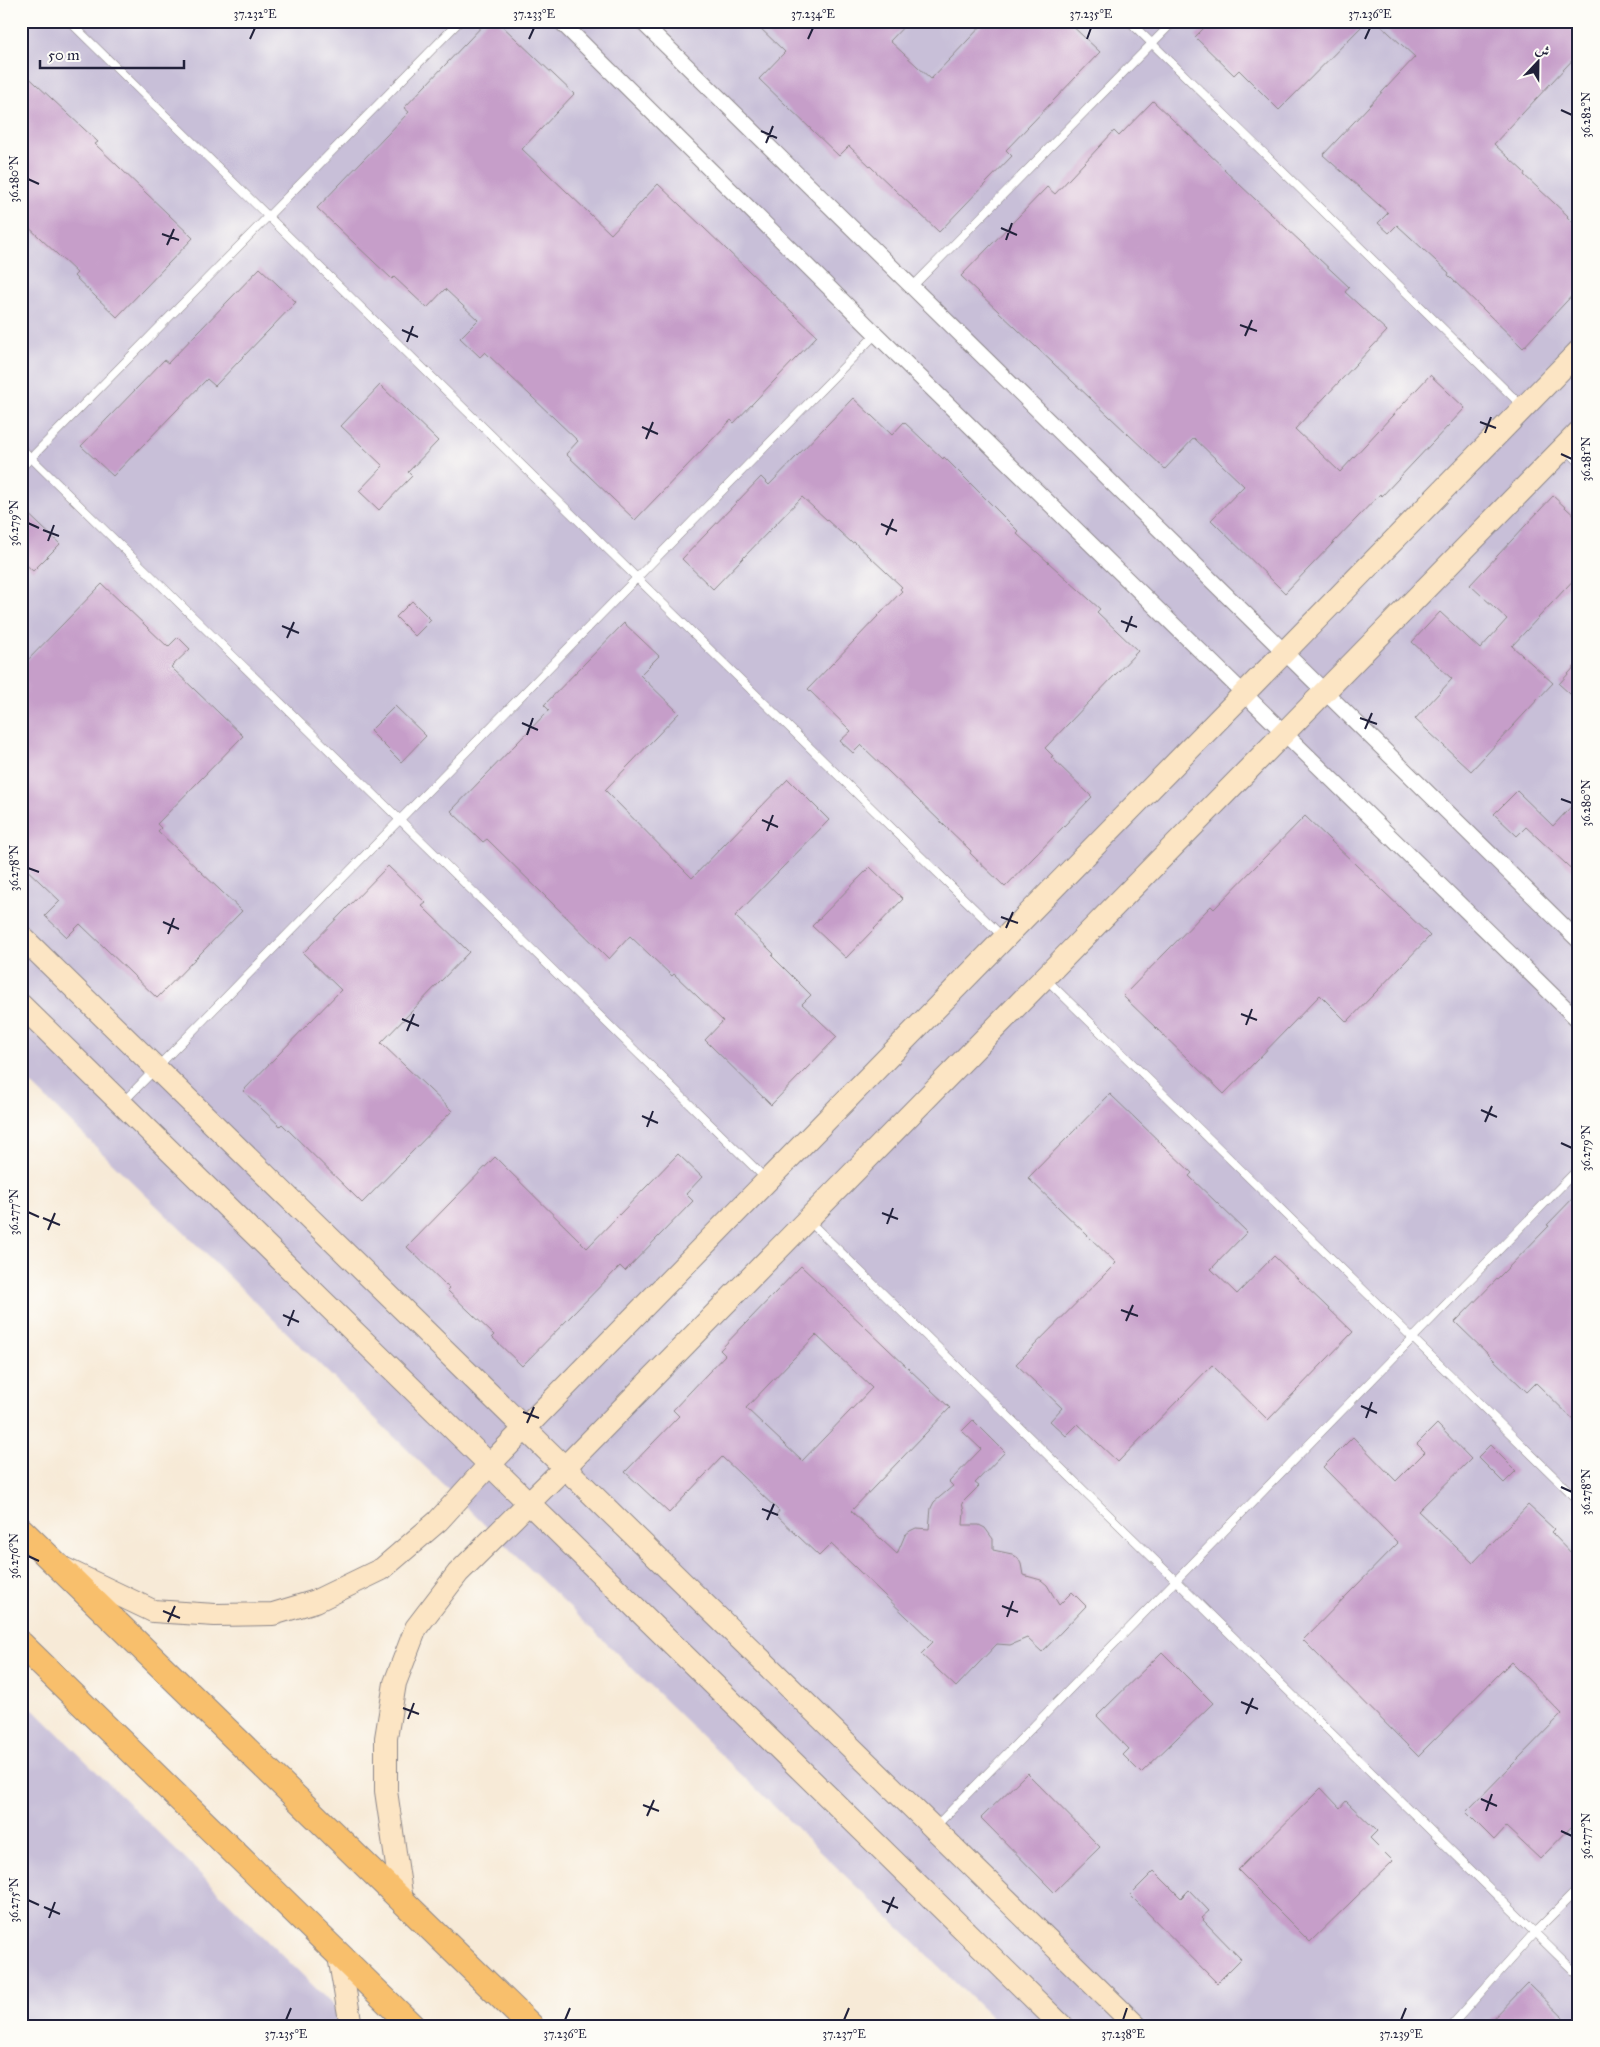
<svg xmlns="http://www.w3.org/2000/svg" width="1600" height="2047" font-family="'IM FELL Great Primer',Amiri,serif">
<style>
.industrial{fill:#c8bfd8}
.building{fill:#c69ec9;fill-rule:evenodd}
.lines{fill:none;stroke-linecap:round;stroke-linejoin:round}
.lane-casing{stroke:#8c8689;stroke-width:9}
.street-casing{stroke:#8c8689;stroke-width:17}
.secondary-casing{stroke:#8c8689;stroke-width:24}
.primary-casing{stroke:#8c8689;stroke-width:27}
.lane{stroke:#fff;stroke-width:8}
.street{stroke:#fff;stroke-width:15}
.secondary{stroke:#fce5c4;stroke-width:22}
.primary{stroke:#f8bf6c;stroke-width:25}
.ticks{fill:none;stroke:#22223b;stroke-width:2}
.neatline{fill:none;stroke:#22223b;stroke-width:2}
.ticks-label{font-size:12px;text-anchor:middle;fill:#22223b}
</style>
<rect width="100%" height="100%" fill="#fdfcf7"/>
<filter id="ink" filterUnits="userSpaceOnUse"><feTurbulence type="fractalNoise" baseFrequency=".02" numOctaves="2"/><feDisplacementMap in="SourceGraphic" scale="10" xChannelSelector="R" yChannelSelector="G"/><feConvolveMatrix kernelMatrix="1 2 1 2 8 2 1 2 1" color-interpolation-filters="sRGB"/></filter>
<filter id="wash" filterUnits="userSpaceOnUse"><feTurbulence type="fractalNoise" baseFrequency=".0096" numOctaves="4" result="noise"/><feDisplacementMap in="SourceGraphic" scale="20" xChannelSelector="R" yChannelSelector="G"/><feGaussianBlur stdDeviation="1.12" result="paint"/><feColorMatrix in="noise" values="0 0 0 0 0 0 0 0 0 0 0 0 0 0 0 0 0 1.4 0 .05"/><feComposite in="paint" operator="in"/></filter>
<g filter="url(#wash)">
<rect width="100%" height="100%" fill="#f7ead7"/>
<path class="industrial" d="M21,21H1579V2026H1000L21,1074Z
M21,1697L354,2026H21Z"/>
<g id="blocks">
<path class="building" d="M487,21H497L574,94L522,149L611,234L658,184L817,336L734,423L731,420L635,520L566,454L578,441L485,352L480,357L460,338L478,320L445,289L427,308L394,277L392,279L317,208L409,112L404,108Z
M753,21H909L890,41L931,79L986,21H1067L1100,52L1006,150L1012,156L939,232L849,146L839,156L759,79L785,52Z
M1211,21H1367L1279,110L1239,70L1234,75L1195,37Z
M1376,21H1561L1579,38V53L1494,144L1525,173L1524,175L1568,216L1567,217L1579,228V288L1523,348L1448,275L1449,273L1397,225L1389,233L1378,223L1388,213L1323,155L1415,57Z
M21,70L98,142L95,144L193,238L117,317L74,276L77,273L21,220Z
M1153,101L1225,169L1224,170L1349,287L1345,292L1387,331L1295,429L1340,472L1430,375L1465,408L1382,496L1380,494L1285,593L1211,520L1244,486L1194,438L1165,469L961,276L1047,187L1055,194L1114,131L1119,136Z
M260,268L296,302L215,386L207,379L113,476L81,446L164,360L168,363Z
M380,385L438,441L408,472L412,476L379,510L359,491L383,466L341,426Z
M853,398L892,435L904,422L943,459L944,457L1019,532L1017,534L1100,609L1097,612L1138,651L1045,748L1053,756L1051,757L1092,797L1005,887L970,853L971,851L861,745L853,753L840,741L851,731L808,689L902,591L900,589L902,587L854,542L852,543L802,497L713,589L682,559L761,477L769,485Z
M1553,496L1579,520V574L1512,646L1553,683L1471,771L1415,719L1452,679L1412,642L1440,612L1480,649L1507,619L1470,585Z
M21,507L60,544L33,571L21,560Z
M102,584L168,647L178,637L190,649L171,667L243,736L157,824L161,828L158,831L242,911L157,998L80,924L67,937L45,916L60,901L21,864V667Z
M412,601L431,620L415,636L396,617Z
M624,623L659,656L640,675L679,713L605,790L692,878L788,779L829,820L735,916L774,954L772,956L811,995L802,1004L837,1037L771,1105L705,1040L723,1021L674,974L672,976L630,936L609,959L487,839L483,842L451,811L549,710L544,705Z
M1579,662V702L1559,684Z
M395,706L426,736L401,762L370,731Z
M1517,791L1553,826L1579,798V876L1526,827L1517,836L1494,814Z
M1305,816L1430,936L1347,1022L1320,995L1224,1094L1123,996L1211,906L1214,909Z
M388,866L426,903L422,906L469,952L381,1043L452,1111L362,1203L282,1124L280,1126L243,1091L341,990L303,953Z
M870,867L903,899L846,958L812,926Z
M1110,1094L1192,1173L1189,1176L1247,1232L1211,1269L1237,1294L1274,1256L1353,1332L1268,1420L1212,1365L1118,1462L1078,1424L1066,1436L1050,1421L1062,1408L1016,1364L1116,1263L1028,1178Z
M678,1154L702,1177L686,1194L693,1201L625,1271L620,1266L522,1366L492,1337L494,1335L447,1290L449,1288L407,1247L495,1157L587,1248Z
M1579,1192V1425L1536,1383L1527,1392L1455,1322L1549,1226L1547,1225Z
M801,1266L950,1408L851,1511L897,1554L905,1535L910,1531L916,1528L929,1529L931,1508L934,1502L953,1486L949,1482L981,1449L962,1431L973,1420L1005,1452L975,1483L979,1486L962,1503L964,1512L963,1525H979L985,1528L993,1539V1550L1012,1554L1018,1558L1021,1564L1023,1575L1041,1580L1047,1585L1059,1605L1072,1592L1086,1606L1042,1652L1027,1638L1010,1645L997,1644L956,1687L921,1654L933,1642L831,1544L819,1556L776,1515L779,1511L722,1457L669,1513L625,1472L679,1416L673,1410L725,1355L720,1350ZM816,1335L872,1388L802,1461L746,1408Z
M1437,1424L1471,1459L1418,1511L1473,1563L1528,1505L1554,1529L1551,1532L1579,1561V1819L1540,1859L1506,1827L1494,1840L1466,1812L1562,1714L1517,1668L1511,1662L1418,1756L1303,1640L1398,1543L1323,1467L1353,1437L1396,1481L1425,1452L1417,1444Z
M1490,1445L1516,1471L1504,1483L1478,1457Z
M1162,1652L1213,1703L1141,1773L1123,1755L1129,1749L1097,1716Z
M1027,1773L1100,1847L1054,1892L981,1818Z
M1321,1788L1340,1808L1346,1801L1377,1831L1370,1838L1393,1861L1310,1942L1238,1870Z
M1154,1871L1181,1898L1189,1890L1209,1911L1201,1918L1241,1959L1217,1983L1130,1895Z
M1528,1983L1572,2026H1486Z"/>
</g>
</g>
<g filter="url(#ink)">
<use href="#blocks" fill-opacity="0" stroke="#8c8689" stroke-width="1"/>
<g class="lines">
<defs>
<path id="lane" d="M69,21L1003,937
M1129,21L1522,406
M912,287L1174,21
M21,448L766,1179
M1566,449L1579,462
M21,468L460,21
M1046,979L1579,1501
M123,1102L876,334
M809,1221L1579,1976
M935,1827L1579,1168
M1451,2026L1534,1933L1579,1888"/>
<path id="street" d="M560,21L876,334L1579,1021
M641,21L1579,941"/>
<path id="secondary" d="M21,936L1136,2026
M21,1005L1062,2026
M65,1569L153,1611L215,1615L273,1614L316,1601L382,1569L438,1521L490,1464L1579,351
M402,1900L386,1791V1738L395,1683L416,1628L458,1573L565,1467L1579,432
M339,1956L351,2026"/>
<path id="primary" d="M21,1530L531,2026
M21,1644L412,2026"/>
</defs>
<use href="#lane" class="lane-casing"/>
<use href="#street" class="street-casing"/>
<use href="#secondary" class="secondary-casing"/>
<use href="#primary" class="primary-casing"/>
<use href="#lane" class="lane"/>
<use href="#street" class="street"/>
<use href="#secondary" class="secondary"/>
<use href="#primary" class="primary"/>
</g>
</g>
<path class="ticks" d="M250,39L255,28M529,39L534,28M808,39L813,28M1087,39L1091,28M1365,39L1370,28M1561,110L1572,115M761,131L777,138M766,143L773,126M28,179L39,184M1001,228L1017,235M162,234L179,240M1006,240L1012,223M167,245L174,229M1240,325L1257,331M402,330L418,337M1245,336L1252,320M407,342L413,326M1480,422L1496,428M642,427L658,434M1485,433L1491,417M646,439L653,422M1561,454L1572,459M28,523L39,528M881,524L897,531M43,530L59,536M886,535L893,519M48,541L54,525M1121,621L1137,627M282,626L299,633M1126,632L1132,616M287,638L294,622M1360,718L1377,724M522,723L538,730M1365,729L1372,713M527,735L533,718M1561,799L1572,803M762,820L778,827M767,831L773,815M28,868L39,872M1001,917L1018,923M163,922L179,929M1006,928L1013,912M168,934L174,918M1241,1014L1257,1020M402,1019L419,1026M1246,1025L1252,1009M407,1031L414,1014M1481,1110L1497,1117M642,1116L658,1123M1485,1122L1492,1106M647,1127L653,1111M1561,1143L1572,1148M28,1212L39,1217M882,1213L898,1219M43,1218L60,1225M887,1224L893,1208M48,1230L55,1213M1121,1310L1138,1316M283,1315L299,1322M1126,1321L1133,1305M288,1326L294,1310M1361,1406L1377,1413M523,1412L539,1418M1366,1418L1372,1402M527,1423L534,1407M1561,1487L1572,1492M762,1509L778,1515M767,1520L774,1504M28,1556L39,1561M1002,1606L1018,1612M163,1611L180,1618M1007,1617L1013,1601M168,1622L175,1606M1241,1702L1258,1709M403,1708L419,1714M1246,1714L1253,1698M408,1719L414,1703M1481,1799L1497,1806M643,1805L659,1811M1486,1811L1492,1794M647,1816L654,1800M1561,1831L1572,1836M28,1900L39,1905M882,1901L898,1908M44,1907L60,1914M887,1913L894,1897M49,1918L55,1902M286,2020L291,2008M565,2020L570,2008M844,2020L849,2008M1123,2020L1127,2008M1401,2020L1406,2008"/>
<rect width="1600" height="2047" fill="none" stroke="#fdfcf7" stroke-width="55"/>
<g transform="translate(1538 62) rotate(22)" stroke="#fdfcf7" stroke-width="4" paint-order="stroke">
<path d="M0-4L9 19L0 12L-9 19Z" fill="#22223b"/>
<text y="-8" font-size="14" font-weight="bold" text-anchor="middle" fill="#22223b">ش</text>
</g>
<path d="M40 60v8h144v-8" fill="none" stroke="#22223b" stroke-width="2.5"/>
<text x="48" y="60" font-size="15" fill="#22223b" stroke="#fdfcf7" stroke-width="4" paint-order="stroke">50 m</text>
<rect x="28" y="28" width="1544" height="1992" class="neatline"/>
<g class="ticks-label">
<text x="255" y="18">37.232°E</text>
<text x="534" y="18">37.233°E</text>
<text x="813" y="18">37.234°E</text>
<text x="1091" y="18">37.235°E</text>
<text x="1370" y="18">37.236°E</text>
<text transform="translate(1586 115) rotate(-90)" y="4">36.282°N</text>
<text transform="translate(14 179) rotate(-90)" y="4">36.280°N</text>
<text transform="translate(1586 459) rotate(-90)" y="4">36.281°N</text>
<text transform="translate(14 523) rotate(-90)" y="4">36.279°N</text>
<text transform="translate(1586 803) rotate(-90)" y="4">36.280°N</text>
<text transform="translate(14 868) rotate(-90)" y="4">36.278°N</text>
<text transform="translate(1586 1148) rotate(-90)" y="4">36.279°N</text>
<text transform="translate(14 1212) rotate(-90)" y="4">36.277°N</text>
<text transform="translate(1586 1492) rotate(-90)" y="4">36.278°N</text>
<text transform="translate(14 1556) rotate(-90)" y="4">36.276°N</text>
<text transform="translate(1586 1836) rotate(-90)" y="4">36.277°N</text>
<text transform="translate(14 1900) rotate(-90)" y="4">36.275°N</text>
<text x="286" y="2038">37.235°E</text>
<text x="565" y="2038">37.236°E</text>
<text x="844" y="2038">37.237°E</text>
<text x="1123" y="2038">37.238°E</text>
<text x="1401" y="2038">37.239°E</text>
</g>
</svg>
